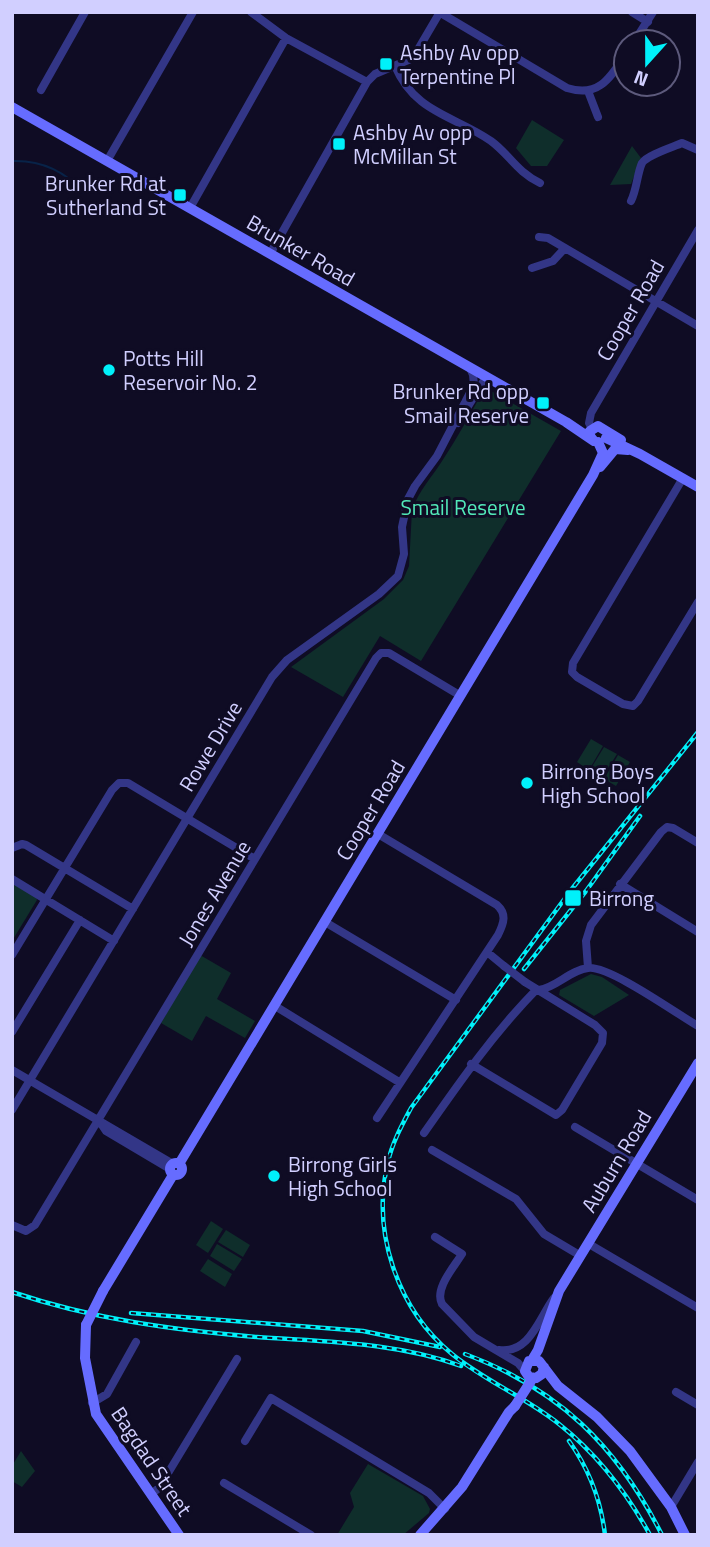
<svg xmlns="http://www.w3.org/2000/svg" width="710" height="1547" font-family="'Titillium Web',sans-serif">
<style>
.green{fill:#0f2e2b}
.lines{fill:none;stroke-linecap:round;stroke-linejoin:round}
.stream{stroke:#082348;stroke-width:2}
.street{stroke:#333687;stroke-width:8}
.secondary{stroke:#666cff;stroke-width:10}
.rail-casing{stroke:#00f1fa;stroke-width:4.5}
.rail{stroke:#0f0c24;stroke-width:2;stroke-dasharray:5;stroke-linecap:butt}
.street-bridge{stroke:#333687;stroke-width:8}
.secondary-bridge{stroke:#666cff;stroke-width:10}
.poi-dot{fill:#00f1fa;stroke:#0f0c24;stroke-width:2.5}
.labels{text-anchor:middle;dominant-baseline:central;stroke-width:6;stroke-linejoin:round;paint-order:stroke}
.poi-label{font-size:21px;fill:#d1cfff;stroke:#0f0c24;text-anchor:start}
.street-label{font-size:21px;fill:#d1cfff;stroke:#0f0c24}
.park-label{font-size:21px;fill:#52e9b9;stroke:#0f0c24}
</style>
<rect width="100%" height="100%" fill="#0f0c24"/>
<path class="green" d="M532,120L564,140L547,166H531L516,148Z
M632,146L641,158L631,184L610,185Z
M486,391H491L561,431L421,661L380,636L343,697L291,667L384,599L403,580L409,566L412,510C419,490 433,476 444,458C457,438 469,416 481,395Z
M591,739L603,746L589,770L577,762Z
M604,747L617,754L602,778L590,770Z
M618,755L630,762L616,786L604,779Z
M12,883L36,897L37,900L12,941Z
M200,955L231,973L217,999L255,1021L245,1038L206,1016L192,1041L161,1023Z
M591,974L602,977L629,995L594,1016L559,995L560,990Z
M211,1221L223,1229L208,1253L196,1245Z
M226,1230L250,1245L243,1257L218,1242Z
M217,1244L242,1259L234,1271L210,1256Z
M208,1259L232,1274L225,1287L200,1271Z
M21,1451L35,1471L22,1487L12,1481V1466Z
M368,1464L423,1496L430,1509L429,1513L403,1535H337L354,1507L350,1493Z"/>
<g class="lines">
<path class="stream" d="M12,161C41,160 65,171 84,193"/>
<path class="street" d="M251,12L286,38L367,82
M439,12L567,88C599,98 610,78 626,54
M632,12L648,22
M634,42L653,12
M395,66C415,113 453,115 491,141C510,155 516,171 540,183
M41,90L85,12
M588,91L598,117
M107,161L193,12
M631,201C637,189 637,174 642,163C647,155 673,147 682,143L698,150
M190,208L286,38
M539,237L548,238L698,326
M270,254L367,82L375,74L413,58L440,12
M532,268L553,261L565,248
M458,423L486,377
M592,429L589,423L591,413L698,230
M683,478L573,663L572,672L577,677L623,704L633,706L638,701L698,602
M12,848L22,844L26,845L133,909
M12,879L114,941
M620,884L698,932
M325,922L456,1000
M487,952L504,966
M12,955L112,790L119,783H128L255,859
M588,968L586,941L591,925L661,832L667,827L673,828L698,843
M539,990C557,987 570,970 588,968C609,965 677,1014 698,1026
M275,1006L399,1082
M12,1032L80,920
M471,1064L556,1115L562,1110L602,1043L603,1033L595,1025L525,982
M12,1070L173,1164
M12,1110L272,677L287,660L379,594L398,576L404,554L402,527L408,499L415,486L437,456L474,385L473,375L470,368
M377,1118L498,935C504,923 507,914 497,905L378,834
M100,1122L106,1131L170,1169
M575,1127L698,1200
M424,1133C459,1083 493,1034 536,990
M432,1150L516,1199L544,1234L581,1256
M12,1225L26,1231L35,1225L376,658L381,653H389L461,696
M435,1237L462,1254C454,1267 434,1289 442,1304L474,1337L518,1363L525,1371
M589,1244L698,1308
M499,1350C530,1354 539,1318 554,1298
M676,1392L698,1405
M92,1403L107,1394L136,1342
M245,1441L271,1398L429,1493L445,1509
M224,1483L311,1535
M151,1494L159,1488L237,1359
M671,1507L698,1462"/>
<path class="secondary" d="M12,107L566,422L594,441
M606,438L640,454L698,487
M594,441L590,436V431L598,426L621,440
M600,467L615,449L628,450
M170 1169a6 6 0 1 1 12 0a6 6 0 1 1-12 0Z
M179,1164L593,475L603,453L598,442
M103,1291L173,1175
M86,1325L85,1358L96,1414L179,1535
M532,1360L538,1350L559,1291L698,1063
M544,1367L542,1374L536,1378L529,1377L525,1371L529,1361H539L558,1386L597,1417L630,1451L671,1507L685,1535
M420,1535L462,1487L509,1412L515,1406"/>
<defs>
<path id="rail" d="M524,969L586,891L640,816
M12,1292C92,1319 173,1330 257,1337C326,1342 396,1342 461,1366
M131,1313L363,1331L440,1347
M465,1354C559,1389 617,1446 662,1535
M569,1441C589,1469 601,1501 605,1535
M650,1535C627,1493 597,1454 559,1424C525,1397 485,1381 452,1354C397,1309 371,1231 388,1162C392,1143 402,1125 411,1108L571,890L698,732"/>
</defs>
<use href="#rail" class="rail-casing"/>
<use href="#rail" class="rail"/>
<path class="street-bridge" d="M504,966L525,982"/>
<path class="secondary-bridge" d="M86,1325L103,1291
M515,1406L531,1381"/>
</g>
<g class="poi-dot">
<rect x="379" y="57" width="14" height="14" rx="3.5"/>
<rect x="332" y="137" width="14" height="14" rx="3.5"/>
<rect x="173" y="188" width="14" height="14" rx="3.5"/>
<circle cx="109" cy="370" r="7"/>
<rect x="536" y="396" width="14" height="14" rx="3.5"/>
<circle cx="527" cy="783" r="7"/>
<rect x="564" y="889" width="18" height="18" rx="3.5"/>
<circle cx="274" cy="1176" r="7"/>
</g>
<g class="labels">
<g class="poi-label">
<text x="400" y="52">Ashby Av opp<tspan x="400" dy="24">Terpentine Pl</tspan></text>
<text x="353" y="132">Ashby Av opp<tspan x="353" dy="24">McMillan St</tspan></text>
<text x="166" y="183" text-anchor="end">Brunker Rd at<tspan x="166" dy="24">Sutherland St</tspan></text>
<text x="123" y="358">Potts Hill<tspan x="123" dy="24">Reservoir No. 2</tspan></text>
<text x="529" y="391" text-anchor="end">Brunker Rd opp<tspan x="529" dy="24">Smail Reserve</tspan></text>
<text x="541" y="771">Birrong Boys<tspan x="541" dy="24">High School</tspan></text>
<text x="589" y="898">Birrong</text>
<text x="288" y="1164">Birrong Girls<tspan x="288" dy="24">High School</tspan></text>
</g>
<g class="street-label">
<text transform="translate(301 250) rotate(30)">Brunker Road</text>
<text transform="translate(630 310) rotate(-60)">Cooper Road</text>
<text transform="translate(210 746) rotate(-59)">Rowe Drive</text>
<text transform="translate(370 810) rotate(-59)">Cooper Road</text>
<text transform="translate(214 893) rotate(-59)">Jones Avenue</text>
<text transform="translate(616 1161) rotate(-59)">Auburn Road</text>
<text transform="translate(152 1461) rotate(56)">Bagdad Street</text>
</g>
<g class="park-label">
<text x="463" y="507">Smail Reserve</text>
</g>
</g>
<rect width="710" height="1547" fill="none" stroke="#d1cfff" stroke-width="28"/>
<g transform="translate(647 63) rotate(201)"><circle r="33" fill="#0f0c24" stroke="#5d5a7c" stroke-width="2"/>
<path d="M0-5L12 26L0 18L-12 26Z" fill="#00f1fa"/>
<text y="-10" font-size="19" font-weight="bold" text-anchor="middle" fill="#d1cfff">N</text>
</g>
</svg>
